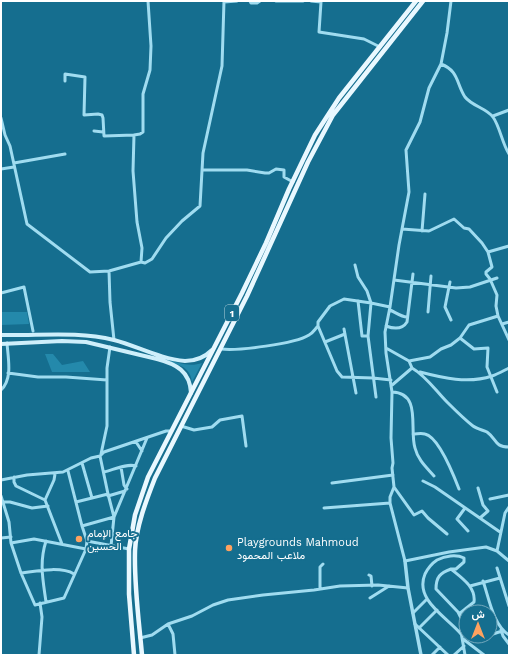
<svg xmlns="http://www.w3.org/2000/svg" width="510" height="656" font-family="'Work Sans',Vazirmatn,sans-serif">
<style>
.green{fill:#2489ab}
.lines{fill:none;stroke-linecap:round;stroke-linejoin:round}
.minor{stroke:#a0dcf0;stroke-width:3}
.tertiary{stroke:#a0dcf0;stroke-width:3.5}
.secondary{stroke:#ceeffb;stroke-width:4}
.primary{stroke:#e9f8ff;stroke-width:4.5}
.poi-dot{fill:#ffa25f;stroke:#156e8f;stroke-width:1.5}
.labels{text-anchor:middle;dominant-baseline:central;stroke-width:4;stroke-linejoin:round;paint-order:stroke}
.shield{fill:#156e8f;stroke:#b9d4dd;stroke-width:1}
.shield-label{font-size:10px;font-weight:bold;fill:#fff}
.poi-label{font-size:11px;fill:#fff;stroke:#156e8f;text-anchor:start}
</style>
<rect width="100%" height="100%" fill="#156e8f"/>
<path class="green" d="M1,312H27L29,324L1,325Z
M45,354H53L62,365L83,361L90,372H52Z
M160,357C173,361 188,368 202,363L192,382C190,363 172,365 160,357Z"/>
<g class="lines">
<path class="minor" d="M250,1L251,3H257L260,1
M276,1H303
M311,1L321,2L319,32L364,39L380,47
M224,2L237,1
M441,64C459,71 456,83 465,97C472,106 486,108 493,117C500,127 502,143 509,154
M65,81V74L85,77L84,115L98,114L102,115L103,118L104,136L134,135
M493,116L509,110
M1,118L5,135L10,146L27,224L90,272L109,271L141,262L142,248L137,222L133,171L134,135L140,134L143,132V94L150,70L151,46L148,1
M94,131L103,132
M14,163L65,154
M1,169L14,167
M202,170H247L265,173H269L276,169L284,170V177L293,182
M402,229L429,231L454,219L464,228L469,229L482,243L488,252
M422,231L425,194
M509,246L488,252L492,267L486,272V274L490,279L497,295L496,306L498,316L509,340
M141,262L145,263L152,259L166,238L182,221L200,206L203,153L222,66L224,1
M355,265L358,277L367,291L371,303L368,336L376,397
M109,271L110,302L114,340
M394,280L456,288L470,287L497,278
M450,282L445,307L451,320
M1,293L24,287L33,331
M358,301L362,336H368
M390,307L385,332L386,353L392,392L391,438L393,463L392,468L394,487L390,497V503L405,561L449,552L486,547L497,551L509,561
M390,310C395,312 401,317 407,317
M428,312L431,276
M502,324L509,322
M318,326L337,371L342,377L373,378L391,380
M386,326C394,329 402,330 407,322L413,274
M344,329L356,393
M460,338L474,349L488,348L487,367L497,392
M325,342L345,334
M386,348L409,361L412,368C426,376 436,391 447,402C455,410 464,419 473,426C477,429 483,430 487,432C497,439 494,447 509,447
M221,349C237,351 295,344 309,335C313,333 315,329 318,326V322L330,306L344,299L371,303L390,307L399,245L409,192L406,150L420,122L429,88L441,64L447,33L451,1
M409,361L430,357L441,349L451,345L460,338L469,325L498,316
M420,372C443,378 468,384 492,376C498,374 503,371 509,368
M8,373L38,377H66L107,380
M391,386L412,368
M1,390C13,379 8,358 7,343
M392,392C422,393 409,429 415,448C418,460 426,467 434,476
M181,426L194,430L212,427L220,420L242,416L246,446
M413,434C417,434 421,433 425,434C439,437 454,476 459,489
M136,442L142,451
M101,454L107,426V368L110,347
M82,463L92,498
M121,467L124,485L127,489
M68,471L82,526L87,541
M104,472C113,470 127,463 136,466
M14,477V482L16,486L45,500L62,544
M1,480L27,475L63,472L91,458L100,456L104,452L166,431H171
M423,481L435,487L500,532
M332,483L393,475
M394,487L414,515L422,511L428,518L447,534
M478,488L483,505L488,511L480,518
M1,496L9,522L11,543L21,573L35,605L64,598L86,549L87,541L129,549
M108,496L125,491
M490,499L509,495
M45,500L54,480L55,474
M4,502H10L32,508L48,506
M76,502L108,494
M324,508L390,503
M465,508L457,519L468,531
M82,526L114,517L108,494L100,456
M1,538L11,537
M46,541C39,563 43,580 46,602
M11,543L34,539L86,549
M111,546L114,517L147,438
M497,551L505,513L509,507
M497,568L509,606
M451,569H456L464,562V558C456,554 445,556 437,560C431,564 428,568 425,574C414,600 447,617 461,634
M21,573C36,571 61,566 74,574
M369,575L371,576L372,586
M483,581C489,598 493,625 509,635
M470,586L500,578
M320,589V567L323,564
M370,598L389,586
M413,613L427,599
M459,614L474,602C476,587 462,578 451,569C440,573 436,577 436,589L458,612L461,618V632L465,655
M168,624L173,634L175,655
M415,624L448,655
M419,628L437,610
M501,630L503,636L509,644
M490,635L502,631
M140,638L152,635L168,624L192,616L213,605L228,600L263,595L314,590L340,586L378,585L408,588
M463,639L484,655
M39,655L42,617L40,603
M432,655L440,647
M454,655L464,646"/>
<path class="tertiary" d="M405,561L408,588L421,655"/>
<path class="secondary" d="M1,335C39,336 77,331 114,340C137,346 160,359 185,361C196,361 204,358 212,350
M1,344L62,341L86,342L157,359C176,364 190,371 191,393"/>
<path class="primary" d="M134,655L129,594V549L135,515L148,477L242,293L266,243L289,189L315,135L339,98L416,1
M142,655C139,621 134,586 135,551C136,527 146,501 155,478L247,296L308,162L333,115L423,1"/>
</g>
<g class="poi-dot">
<circle cx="79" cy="539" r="4"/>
<circle cx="229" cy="548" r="4"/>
</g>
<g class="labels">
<rect class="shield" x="225" y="305" width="14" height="16" rx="3"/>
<g class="shield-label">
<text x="232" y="313">1</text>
</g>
<g class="poi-label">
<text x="87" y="533">جامع الإمام<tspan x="87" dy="13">الحسين</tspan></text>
<text x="237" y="542">Playgrounds Mahmoud<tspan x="237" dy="13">ملاعب المحمود</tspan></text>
</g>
</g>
<rect width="510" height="656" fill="none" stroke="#ffffff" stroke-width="4"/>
<g transform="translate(478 624)"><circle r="19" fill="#156e8f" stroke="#73a8bc"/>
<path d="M0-3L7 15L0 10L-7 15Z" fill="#ffa25f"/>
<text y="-6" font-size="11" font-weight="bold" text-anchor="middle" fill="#ffffff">ش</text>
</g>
</svg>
